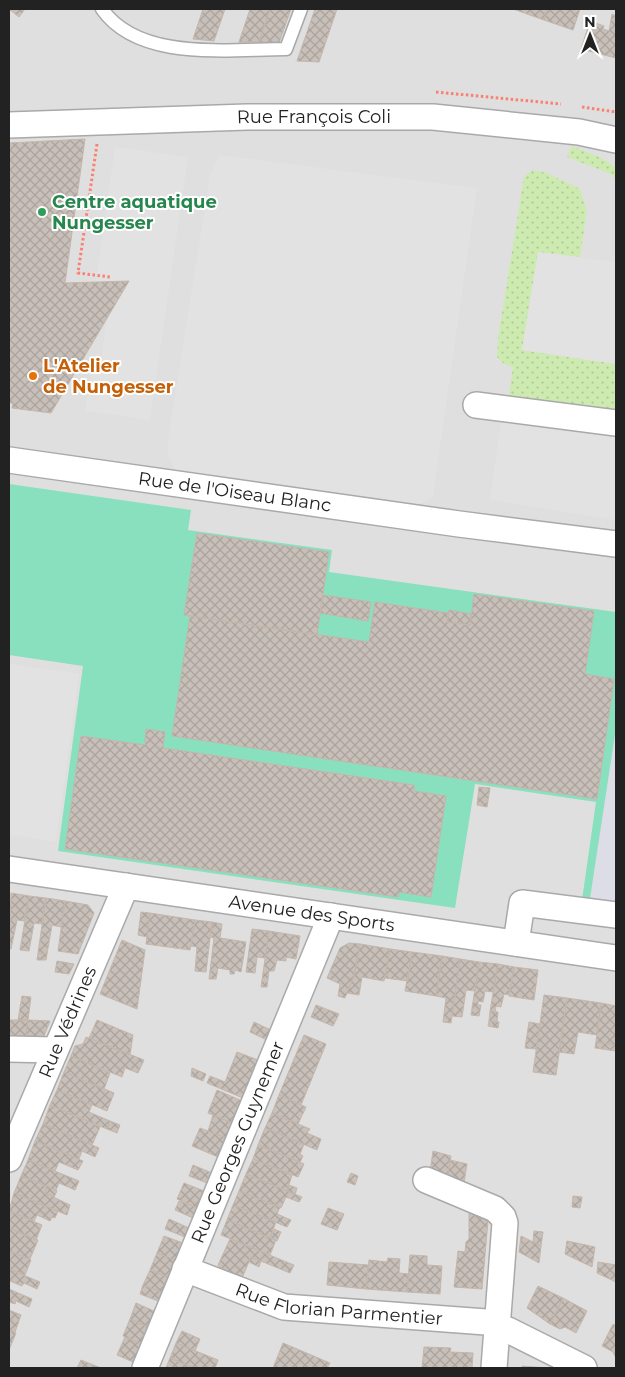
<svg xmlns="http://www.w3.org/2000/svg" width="625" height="1377" font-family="Montserrat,sans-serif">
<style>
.residential{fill:#e0dfdf}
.grass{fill:url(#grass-dots)}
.pitch{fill:#88e0be}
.parking{fill:#e2e2e2}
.plaza{fill:#dddde8}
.building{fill:url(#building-cross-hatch);stroke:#c4b6ab}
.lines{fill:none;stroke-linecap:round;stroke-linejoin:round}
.lane-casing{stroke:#a9a9a9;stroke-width:15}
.street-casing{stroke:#a9a9a9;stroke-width:28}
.path{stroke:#fa8072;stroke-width:3;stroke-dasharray:2.5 2.5;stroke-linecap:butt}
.lane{stroke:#fff;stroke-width:12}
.street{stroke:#fff;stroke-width:25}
.leisure-dot{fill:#2e9e5b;stroke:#fff;stroke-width:2}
.food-dot{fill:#e8710a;stroke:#fff;stroke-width:2}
.labels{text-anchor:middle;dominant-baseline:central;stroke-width:4;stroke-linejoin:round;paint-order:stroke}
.street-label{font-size:18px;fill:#222;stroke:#fff}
.leisure-label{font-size:18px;font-weight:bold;fill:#27864d;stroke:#fff;text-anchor:start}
.food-label{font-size:18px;font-weight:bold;fill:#c56008;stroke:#fff;text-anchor:start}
</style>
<defs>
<pattern id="grass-dots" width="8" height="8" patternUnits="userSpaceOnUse" patternTransform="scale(1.25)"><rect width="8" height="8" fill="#cdebb0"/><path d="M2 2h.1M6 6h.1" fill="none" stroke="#b0c997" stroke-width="1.8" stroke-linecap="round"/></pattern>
<pattern id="building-cross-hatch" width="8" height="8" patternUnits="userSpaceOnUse" patternTransform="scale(1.25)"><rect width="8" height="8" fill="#c7bfb8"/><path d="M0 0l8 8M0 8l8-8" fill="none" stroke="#aba49e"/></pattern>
</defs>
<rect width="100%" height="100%" fill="#f2efe9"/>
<path class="residential" d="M9,9H616V1368H9Z"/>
<path class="grass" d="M572,146L602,158L616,168V180L611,174L567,157Z
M532,170L547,173L580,189L587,211L580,257L538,252L522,350L616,364V418L508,402L513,367L504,364L497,357L498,338L524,177Z"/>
<path class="pitch" d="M9,484L191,510L188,530L332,550L329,572L616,612V926L579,921L596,802L475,784L455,908L58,851L83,666L9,655Z"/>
<path class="parking" d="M115,147L188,157L150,420L85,411L93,360L101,361L111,289L95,286Z
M219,155L477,188L433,496L425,502L406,507L191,476L175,469L168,455V440L210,176Z
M538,252L616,262V364L522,350Z
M502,413L616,427V520L490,500Z
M9,664L79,674L56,842L9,835Z"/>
<path class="plaza" d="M616,728V926L589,905Z"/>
<path class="building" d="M9,9H25L19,17Z
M203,9H225L214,41L193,39Z
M250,9H270L259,42H239Z
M270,9H291L279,43L259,42Z
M315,9H337L319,62L297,61Z
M513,9H547L544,20Z
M547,9H580L573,30L544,20Z
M612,14L616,16V58L581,49L590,21L604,26L603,29L609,31Z
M85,139L65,283L129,281L51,413L12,408L13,403H9V143Z
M197,533L329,552L317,635L184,615Z
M474,594L594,611L585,674L614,679L597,799L172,736L190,616L369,642L375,602L448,613L447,622L470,625Z
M323,595L371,602L368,621L320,613Z
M449,610L471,614L470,625L447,622Z
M146,729L165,732L163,748L414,785V791L446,796L431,897L399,892L398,897L65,849L81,736L145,745Z
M479,787L490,788L487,807L477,805Z
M11,893L29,896L24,921L17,920L11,949L9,948Z
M29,896L46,898L42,924L34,923L29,951L20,950Z
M46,898L65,901L61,927L52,925L47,954L38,953Z
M65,901L88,905L94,913L78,954L58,951Z
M141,912L150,913L147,937L138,935Z
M150,913L195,920L190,950L146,944Z
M195,920L212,922L206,972L195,971L197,947L191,946Z
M212,922L222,924L220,938L246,942L241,972L235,970L234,974H230V970L218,968L216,979H209L214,938L210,937Z
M252,929L269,931L265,958L257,957L255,973L246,972Z
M269,931L300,936L296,959L286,957V961L277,960L274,971H269L267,987H261Z
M122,940L145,950L137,1009L100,994Z
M349,943L360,944L354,976L345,998L338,996L340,984L327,978L340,948Z
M360,944L390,949L384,981L362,977L359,995L347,993L354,976Z
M390,949L412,952L408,981L385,978Z
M412,952L442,956L436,996L405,991Z
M38,953L47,954L46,960H37Z
M442,956L460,959L451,1023L443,1022L446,998L436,996Z
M460,959L479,962L475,991L466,990L462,1017L452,1016Z
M57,961L74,964L69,974L55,972Z
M479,962L498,964L493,992L485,991L483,1002L478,1001V1005H481L479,1016L471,1015Z
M498,964L514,967L509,995L504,994L501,1007L496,1006L495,1012L490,1011Z
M514,967L538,970L534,1000L509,996Z
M544,995L567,998L556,1075L533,1072Z
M22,996L31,997L28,1020H18Z
M567,998L601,1003L597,1035L578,1032L574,1054L559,1052Z
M601,1003L616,1006V1045L596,1042Z
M316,1005L339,1014L333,1026L311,1017Z
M490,1011L498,1012L497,1022L489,1021Z
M10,1020H28L25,1040H9Z
M28,1020L50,1021L42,1041L25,1040Z
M97,1020L133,1035L130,1055L89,1038Z
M489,1021L499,1022L498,1028L488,1026Z
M254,1022L271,1030L267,1040L250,1032Z
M529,1022L540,1024L536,1049L525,1048Z
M304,1035L326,1044L301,1105L279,1095Z
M86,1037L144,1060L138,1073L125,1068L122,1077L71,1056L75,1046L83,1044Z
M596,1042L616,1045V1051L595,1048Z
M237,1052L258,1060L243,1098L207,1083L210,1076L225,1082Z
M71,1056L110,1073L104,1089L64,1072Z
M192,1068L206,1074L203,1081L191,1076Z
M64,1072L114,1093L107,1111L57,1090Z
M57,1090L92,1105L89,1112L110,1121L107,1129L50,1105Z
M217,1090L242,1101L232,1123L208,1113Z
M279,1095L306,1107L298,1124L272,1113Z
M50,1105L100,1127L92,1145L43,1124Z
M272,1113L310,1129L307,1133L321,1139L317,1150L265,1128Z
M213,1115L232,1123L226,1138L208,1131Z
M110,1121L120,1125L117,1133L107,1129Z
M43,1124L99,1148L95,1157L82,1151L79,1159L35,1141Z
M200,1128L226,1138L218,1157L192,1146Z
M265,1128L304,1144L300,1154L303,1156L300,1162L258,1145Z
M35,1141L83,1161L78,1170L59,1162L55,1171L28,1160Z
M258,1145L304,1164L298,1177L253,1159Z
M433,1151L451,1156L447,1180L430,1172Z
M253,1159L292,1175L287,1191L246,1174Z
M28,1160L79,1181L75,1190L59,1183L56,1190L21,1176Z
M450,1160L467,1164L463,1188L447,1180Z
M193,1165L212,1173L207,1183L189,1176Z
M351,1173L358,1176L355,1185L347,1182Z
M246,1174L302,1197L299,1202L286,1197L281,1208L239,1191Z
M21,1176L47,1186L45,1193L70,1205L67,1215L14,1193Z
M184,1183L204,1191L197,1208L177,1199Z
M289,1185L297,1188L295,1195L287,1191Z
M47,1186L57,1191L54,1197L45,1193Z
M239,1191L280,1207L277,1214L291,1220L287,1227L233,1205Z
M14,1193L58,1211L55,1218L52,1217L50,1221L37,1215L34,1221L9,1211Z
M573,1196L582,1197L580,1208L572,1207Z
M179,1201L197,1208L193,1218L175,1210Z
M233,1205L276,1222L270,1238L227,1220Z
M328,1208L344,1214L337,1230L321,1224Z
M9,1211L42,1225L36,1240L9,1228Z
M469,1212L488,1221L482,1289L454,1287L458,1251L465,1252L466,1242L469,1239Z
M169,1219L189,1228L185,1237L165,1229Z
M227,1220L276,1240L270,1255L221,1235Z
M9,1228L38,1240L30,1259L9,1251Z
M274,1229L281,1232L277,1241L270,1238Z
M534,1231L543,1232L541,1246L533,1242Z
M164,1236L183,1243L175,1260L157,1253Z
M521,1236L541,1246L539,1263L519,1252Z
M230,1239L294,1265L290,1273L251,1257L242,1278L220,1268L218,1265Z
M567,1241L595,1247L592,1267L565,1254Z
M9,1251L31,1260L25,1275L9,1269Z
M157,1253L175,1260L168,1277L150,1270Z
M410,1255L427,1256V1265L442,1266L440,1294L407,1292Z
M251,1257L261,1261L259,1267L249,1262Z
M388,1258L400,1259L399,1273L409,1274L407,1292L366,1289L369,1260L387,1262Z
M329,1262L368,1265L366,1289L327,1285Z
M598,1262L616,1265V1282L597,1273Z
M9,1269L40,1282L37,1289L24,1283L22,1286L10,1281L9,1283Z
M150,1270L168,1277L162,1292L143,1285Z
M143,1285L162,1292L158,1301L140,1294Z
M538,1286L563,1298L550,1324L527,1308Z
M9,1289L32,1299L29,1307L16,1301L15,1304L9,1302Z
M563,1298L587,1311L576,1333L565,1327L560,1329L550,1324Z
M136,1303L154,1311L148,1327L130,1319Z
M9,1310L21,1315L15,1332L9,1330Z
M130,1319L148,1327L141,1344L123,1336Z
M613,1324L616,1326V1358L613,1352L602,1346Z
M9,1330L16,1333L9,1350Z
M182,1331L200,1339L195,1351L176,1343Z
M125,1337L141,1344L133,1362L117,1355Z
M176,1343L218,1360L215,1368H194L170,1358Z
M283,1343L330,1363L327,1368H273Z
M424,1347L451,1348L450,1352L473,1353L472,1368H422Z
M170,1358L194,1368H166Z
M81,1360L101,1368H77Z
M522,1366L548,1368H522Z"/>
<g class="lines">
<defs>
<path id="lane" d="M102,9C139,62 229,49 286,49L301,9"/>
<g id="street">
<path id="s1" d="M9,125L247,117H433L579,132L616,140"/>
<path d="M476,405L616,423"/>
<path id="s2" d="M9,460L459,524L616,544"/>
<path id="s3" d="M9,869L616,958"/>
<path d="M516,943L522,903L616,915"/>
<path d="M9,1049L54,1050"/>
<path id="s4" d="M9,1159L126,886"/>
<path d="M426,1180L495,1209L503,1217L505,1223L494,1368"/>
<path id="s5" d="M185,1269L284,1307L486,1322L508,1330L584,1368"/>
<path id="s6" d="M145,1368L331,916"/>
</g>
</defs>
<use href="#lane" class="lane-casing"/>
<use href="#street" class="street-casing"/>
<path class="path" d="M436,92L561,104
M582,107L616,112
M97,144L78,273L110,277"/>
<use href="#lane" class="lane"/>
<use href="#street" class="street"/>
</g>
<circle class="leisure-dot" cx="42" cy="212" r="5"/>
<circle class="food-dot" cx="33" cy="376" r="5"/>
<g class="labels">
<g class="street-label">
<text stroke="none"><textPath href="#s1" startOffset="305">Rue François Coli</textPath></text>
<text stroke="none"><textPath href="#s2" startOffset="228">Rue de l'Oiseau Blanc</textPath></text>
<text stroke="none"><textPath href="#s3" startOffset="306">Avenue des Sports</textPath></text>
<text stroke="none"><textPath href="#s4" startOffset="149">Rue Védrines</textPath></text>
<text stroke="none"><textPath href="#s6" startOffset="244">Rue Georges Guynemer</textPath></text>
<text stroke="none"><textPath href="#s5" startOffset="160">Rue Florian Parmentier</textPath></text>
</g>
<g class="leisure-label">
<text x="52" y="202">Centre aquatique<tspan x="52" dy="21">Nungesser</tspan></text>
</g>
<g class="food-label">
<text x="43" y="366">L'Atelier<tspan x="43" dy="21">de Nungesser</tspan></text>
</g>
</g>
<rect width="625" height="1377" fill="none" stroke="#222222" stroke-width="20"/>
<g transform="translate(590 35)" stroke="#ffffff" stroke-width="4" paint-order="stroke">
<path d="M0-4L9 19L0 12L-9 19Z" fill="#222222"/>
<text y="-8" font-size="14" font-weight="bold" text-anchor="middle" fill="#222222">N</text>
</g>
</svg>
